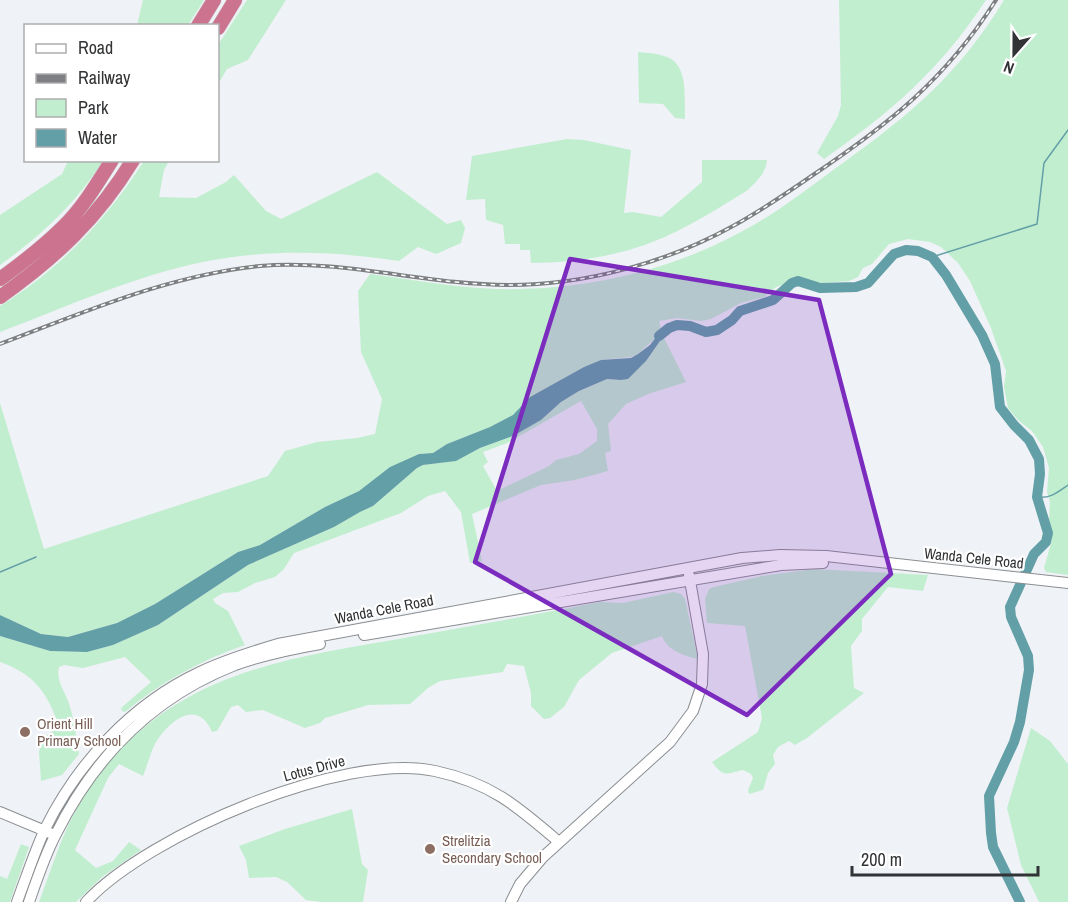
<svg xmlns="http://www.w3.org/2000/svg" width="1068" height="902" font-family="'Archivo Narrow',sans-serif">
<style>
.green{fill:#c2eed0;fill-rule:evenodd}
.water{fill:#629fa6}
.lines{fill:none;stroke-linecap:round;stroke-linejoin:round}
.stream{stroke:#629fa6;stroke-width:1.5}
.river{stroke:#629fa6;stroke-width:10}
.secondary-casing{stroke:#8b8e91;stroke-width:12}
.highway-casing{stroke:#cececf;stroke-width:15}
.secondary{stroke:#fff;stroke-width:10}
.highway{stroke:#cc7390;stroke-width:14}
.rail-casing{stroke:#7d7f82;stroke-width:4}
.rail{stroke:#fff;stroke-width:1.5;stroke-dasharray:4.5;stroke-linecap:butt}
.marked{fill:#7b2cbf;fill-opacity:0.2;stroke:#7b2cbf;stroke-width:4.5;stroke-linejoin:round}
.education-dot{fill:#8d6e63;stroke:#fff;stroke-width:2}
.labels{text-anchor:middle;dominant-baseline:central;stroke-width:4.5;stroke-linejoin:round;paint-order:stroke}
.street-label{font-size:15px;fill:#323335;stroke:#fff}
.education-label{font-size:15px;fill:#785e54;stroke:#fff;text-anchor:start}
</style>
<rect width="100%" height="100%" fill="#eff2f6"/>
<path class="green" d="M143,0H204L188,25H137Z
M247,0H286L248,60L227,69L218,84V45Z
M839,0H986C940,70 891,112 824,159L817,153L838,116L841,105Z
M1004,0H1068V575L1046,572L1044,568L1052,540L1049,521L1050,502L1047,492L1049,468L1043,447L1032,431L1018,420L1008,408L1004,387L1006,371L991,328L970,281L958,263L941,247L930,242L908,239L889,244L872,264L863,268L858,277L849,281L824,283L797,280L776,287L764,297L741,303L711,319L701,321L677,318L659,321L662,332L638,354L631,357L601,360L584,367L530,397L513,415L490,427L447,444L433,453L419,454L391,467L359,491L325,507L260,545L238,552L155,604L117,623L68,637L41,634L0,615V403L44,549L268,476L285,451L317,442L357,438L375,434L382,399L361,352L358,291L370,274C412,280 454,287 496,289C579,291 664,273 737,234C775,215 808,188 843,163C913,112 958,75 1004,0Z
M638,52C647,53 658,53 667,57C689,65 684,100 685,119L675,118L663,104L639,103Z
M567,139L584,140L631,150L624,213L633,212L661,217L702,182V160H767C766,173 757,181 748,190C722,206 695,223 667,236C625,255 577,263 531,263L530,250H520V244H505L503,225L486,220L485,199L466,200L472,156Z
M68,161H103C77,202 40,237 0,265V215L62,174Z
M144,161H169L164,170L159,197L196,198L226,182L234,175L266,211L281,219L377,172L447,224L461,220L465,228L461,243L436,254L418,247L399,261C333,251 269,249 203,262C134,276 66,307 0,332V306C60,269 106,220 144,161Z
M663,336L686,382L648,394L626,404L608,424L611,451L605,453L608,471L575,480L541,485L472,514L482,561L470,563L461,512L445,491L428,496L401,513L294,553L284,569L275,577L255,583L238,592L223,593L213,599L215,603L228,611L245,645C201,660 161,682 125,712L122,711L121,708L151,682L125,657L83,668L64,665L59,667C55,681 67,694 70,707C75,723 76,738 79,754L62,775L41,781L39,752L42,739L59,726C47,692 34,674 0,662V636L50,651L87,652L113,645L158,625L248,565L334,527L360,512L373,506L417,468L423,465L456,461L480,448L513,436L541,420L561,402L579,391L607,379L621,380L628,378L646,361ZM581,401L597,429V441L579,454L556,460L549,466L497,491L483,466L488,462L483,452L507,443Z
M814,569L928,575L923,591L888,587L862,619V631L851,646L854,688L864,693L807,738L795,745L789,741L778,747L773,755L775,764L768,773L763,790L749,794L748,790L753,778L751,774L743,770C728,773 724,779 712,762L758,732L762,718L745,626L707,623L705,599L709,589L714,587L762,576Z
M673,592L681,594L685,599L698,659C684,656 667,650 662,636L612,653L579,680L564,707L550,718L544,719L531,706V693L524,666L507,664L503,672L440,681L428,688L410,704L368,705L325,718L320,723L305,728L263,710L246,712L238,705L231,707L217,731L212,732C197,697 168,722 155,744C150,754 147,766 143,776L119,764L108,778L75,850L96,868L113,861L129,842L141,850L102,877L76,902H39C54,862 64,826 88,790C167,674 277,660 404,638C469,626 535,615 600,602L623,603Z
M1031,728L1050,741L1068,764V902H1039L1021,865L1007,808Z
M352,809L362,864L368,870L363,902H321L306,900L287,882L276,877L249,878L246,860L239,846L285,829Z
M21,844L29,847L10,902H0V876L7,879Z"/>
<path class="water" d="M669,328L646,361L628,379L621,380L607,379L579,391L561,402L541,420L513,436L480,448L456,461L423,465L417,468L373,506L360,512L334,527L248,565L158,625L113,645L87,652L50,651L0,636V615L41,634L68,637L117,623L155,604L238,552L260,545L325,507L359,491L390,467L419,454L433,453L447,444L490,427L513,415L530,397L584,367L601,360L631,358L638,354L650,345L660,332Z"/>
<g class="lines">
<path class="stream" d="M932,257L1037,224L1044,163L1068,130
M1037,497C1050,499 1058,492 1068,485
M0,572L36,557"/>
<path class="river" d="M659,336L669,328L677,325L690,326L706,332L717,330L732,320L740,311L773,300L792,283L798,281L820,288L856,287L868,283L894,254L906,250L918,251L932,257L946,275L982,335L995,364L1000,407L1014,425L1029,440L1039,459L1040,474L1037,497L1048,533L1046,542L1034,554L1010,607L1011,617L1028,656L1029,670L1020,722L1014,742L989,796L991,833L993,847L1020,902"/>
<defs>
<path id="secondary" d="M364,635L781,565L823,563
M0,812L50,833
M17,902C26,878 34,853 45,829C78,762 132,704 200,672C225,660 251,652 278,644L742,558L780,555L826,556L1068,583
M29,902C37,879 45,855 56,834C95,756 153,697 235,665C263,655 291,649 320,644
M86,902C148,835 344,751 435,771C491,783 517,806 559,842
M511,902L520,884L543,857L670,742L693,711L702,684L703,654L689,575"/>
<path id="highway" d="M198,26L214,0
M218,28L235,0
M0,279C22,263 43,247 62,228C82,209 97,184 112,160
M0,297C56,257 97,219 133,160"/>
</defs>
<use href="#secondary" class="secondary-casing"/>
<use href="#highway" class="highway-casing"/>
<use href="#secondary" class="secondary"/>
<use href="#highway" class="highway"/>
<defs>
<path id="rail" d="M0,344C85,312 169,275 260,266C344,259 426,285 509,285C585,285 666,263 733,226C760,211 787,193 813,175C889,124 946,79 996,0"/>
</defs>
<use href="#rail" class="rail-casing"/>
<use href="#rail" class="rail"/>
</g>
<path class="marked" d="M570,259L819,300L891,574L747,715L475,562Z"/>
<g class="education-dot">
<circle cx="25" cy="732" r="6"/>
<circle cx="430" cy="849" r="6"/>
</g>
<g class="labels">
<g class="street-label">
<text transform="translate(974 558) rotate(6)">Wanda Cele Road</text>
<text transform="translate(384 609) rotate(-11)">Wanda Cele Road</text>
<text transform="translate(314 768) rotate(-15)">Lotus Drive</text>
</g>
<g class="education-label">
<text x="37" y="723">Orient Hill<tspan x="37" dy="17">Primary School</tspan></text>
<text x="442" y="840">Strelitzia<tspan x="442" dy="17">Secondary School</tspan></text>
</g>
</g>
<rect x="24" y="24" width="195" height="138" fill="#ffffff" stroke="#adadae" stroke-width="1.5"/>
<rect x="36" y="44" width="30" height="9" fill="#ffffff" stroke="#adadae" stroke-width="1.5"/>
<text x="78" y="54" font-size="18" fill="#323335">Road</text>
<rect x="36" y="74" width="30" height="9" fill="#7d7f82" stroke="#adadae" stroke-width="1.5"/>
<text x="78" y="84" font-size="18" fill="#323335">Railway</text>
<rect x="36" y="99" width="30" height="18" fill="#c2eed0" stroke="#adadae" stroke-width="1.5"/>
<text x="78" y="114" font-size="18" fill="#323335">Park</text>
<rect x="36" y="129" width="30" height="18" fill="#629fa6" stroke="#adadae" stroke-width="1.5"/>
<text x="78" y="144" font-size="18" fill="#323335">Water</text>
<g transform="translate(1014 54) rotate(201)" stroke="#ffffff" stroke-width="4.5" paint-order="stroke">
<path d="M0-4.5L10 22L0 15L-10 22Z" fill="#323335"/>
<text y="-9" font-size="16" font-weight="bold" text-anchor="middle" fill="#323335">N</text>
</g>
<path d="M852 866v9h186v-9" fill="none" stroke="#323335" stroke-width="3"/>
<text x="861" y="866" font-size="18" fill="#323335" stroke="#ffffff" stroke-width="4.5" paint-order="stroke">200 m</text>
</svg>
